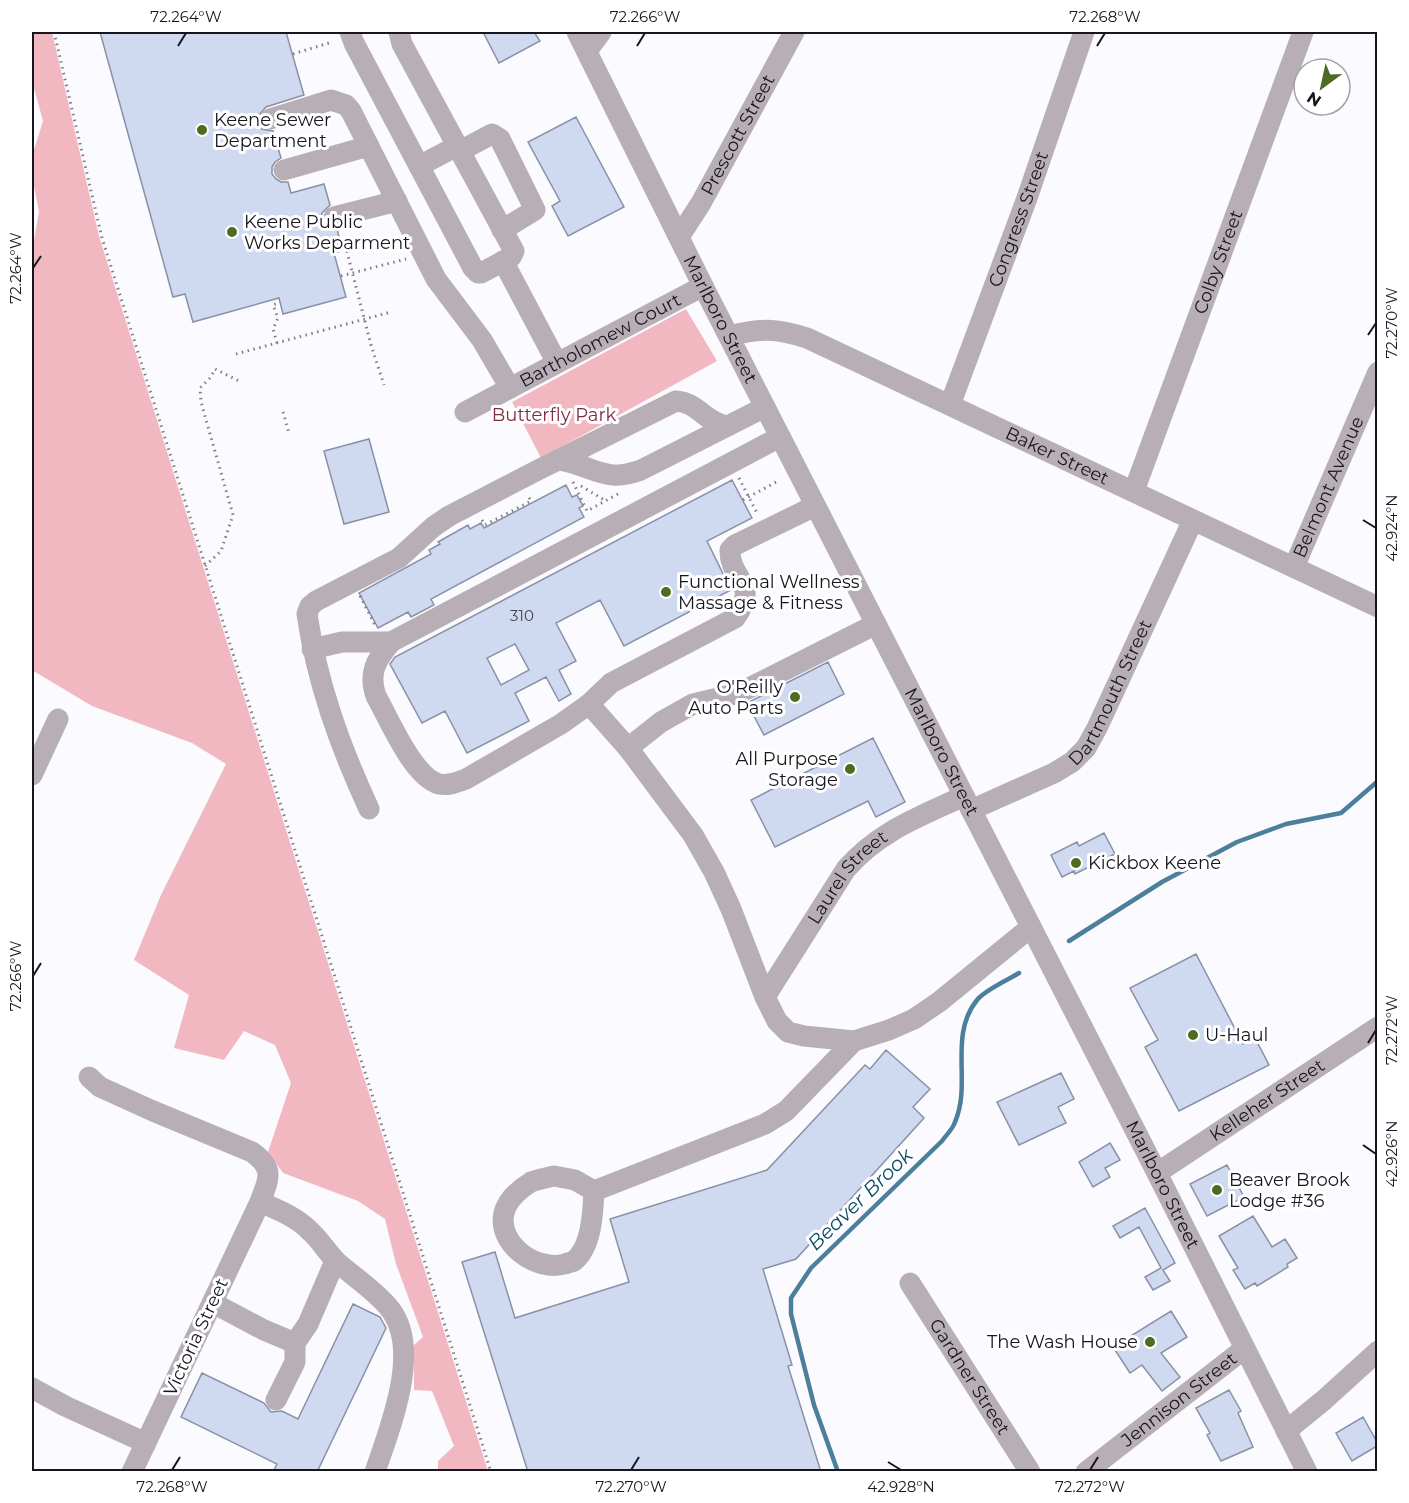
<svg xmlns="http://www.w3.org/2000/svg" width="1409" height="1503" font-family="Montserrat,sans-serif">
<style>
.green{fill:#f2b8c2}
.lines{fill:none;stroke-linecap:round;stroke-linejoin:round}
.stream{stroke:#4c7f9b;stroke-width:4.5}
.building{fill:#cfd9ef;stroke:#8891a6;stroke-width:1.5;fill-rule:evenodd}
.path{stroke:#807f85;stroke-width:3;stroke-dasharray:1.5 4.5;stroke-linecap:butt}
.minor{stroke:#b8afb6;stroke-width:21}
.ticks{fill:none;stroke:#17151d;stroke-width:2}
.poi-dot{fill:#4e6c21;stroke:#fff;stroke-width:2}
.labels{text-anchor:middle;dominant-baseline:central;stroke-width:6;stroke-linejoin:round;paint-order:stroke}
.number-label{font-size:15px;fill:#454652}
.poi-label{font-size:18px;fill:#17151d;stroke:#fff;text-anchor:start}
.street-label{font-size:18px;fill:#17151d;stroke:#fff}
.park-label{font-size:18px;fill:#812b42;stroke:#fff}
.water-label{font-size:20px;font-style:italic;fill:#0d4b64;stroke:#fff}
.neatline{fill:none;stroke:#17151d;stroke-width:2}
.ticks-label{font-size:15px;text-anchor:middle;fill:#17151d}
</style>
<rect width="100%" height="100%" fill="#fbfaff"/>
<path class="green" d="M32,32H52L99,236L488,1471H438V1461L454,1446L432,1391L414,1390V1345L423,1337L396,1264L385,1219L358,1201L283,1173L268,1152L291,1083L275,1045L244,1031L224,1060L174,1048L189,995L134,960L161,895L226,764L192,743L92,706L32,670V252L39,212L32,176V156L43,121L32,81Z
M686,309L717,361L541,458L512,402Z"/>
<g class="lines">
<path class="stream" d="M1069,941L1162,882L1237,842L1286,824L1341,813L1378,781
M838,1472L814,1405L791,1314V1298L811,1268L942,1141C946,1135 953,1129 955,1122C972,1083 948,1036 977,1000C985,990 1008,980 1019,973"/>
</g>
<path class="building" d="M100,32H286L304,95L266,107L258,116V122L262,129L273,131L281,158L275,162L272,167V174L276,179L281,182H288L291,193L324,184L330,205L322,213V220L325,226L337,229L341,244L332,246L346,297L283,314L279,298L193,322L185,294L173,297Z
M483,32H534L540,41L499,63Z
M576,117L624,207L568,236L552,206L560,201L528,142Z
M369,439L389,512L344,524L324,451Z
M732,480L752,518L707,541L731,590L624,646L600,600L556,623L576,661L559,670L571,694L559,701L546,677L515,693L529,721L467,753L445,711L422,723L390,664L395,657ZM515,644L529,670L501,685L487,658Z
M566,485L572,497L577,495L583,506L579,508L584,517L431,599L434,605L411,617L408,612L378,628L359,593L431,554L429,550L440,544L438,542L468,525L470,529L481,523L484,528Z
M828,662L844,694L764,735L747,703Z
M873,738L905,802L876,817L868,801L775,847L751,800Z
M1104,833L1115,854L1075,874L1074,871L1062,877L1051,855L1077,842L1079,846Z
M1196,954L1243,1044L1255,1038L1269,1065L1179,1111L1145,1047L1158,1040L1130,988Z
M886,1050L930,1089L913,1107L924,1118L796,1259L763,1269L792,1365L788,1366L821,1472H528L462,1262L495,1252L515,1318L629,1282L610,1219L767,1170L865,1065L870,1069Z
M1061,1073L1074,1099L1058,1107L1066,1123L1019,1145L997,1102Z
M1110,1143L1120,1160L1105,1168L1110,1177L1093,1187L1079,1162Z
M1227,1165L1244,1197L1207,1216L1190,1184Z
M1145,1208L1175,1263L1163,1270L1170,1281L1153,1290L1145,1277L1161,1268L1139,1227L1120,1238L1113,1226Z
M1253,1216L1272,1247L1285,1239L1297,1258L1287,1264L1288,1267L1257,1286L1255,1283L1245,1289L1233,1270L1238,1268L1219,1236Z
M353,1304L380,1317L386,1328L317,1472H273L277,1464L181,1417L202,1373L264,1403L271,1412L282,1411L298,1419Z
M1171,1311L1187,1337L1161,1353L1180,1377L1162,1391L1142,1365L1130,1373L1113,1347Z
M1229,1390L1241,1411L1238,1413L1253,1447L1221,1461L1207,1435L1210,1433L1196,1408Z
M1363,1417L1377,1442V1446L1352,1461L1336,1433Z"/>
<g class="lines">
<path class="path" d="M54,32L102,238L491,1472
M293,54L329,43
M337,245L338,251L346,248L371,345L384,385
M341,276L406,259
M277,343L273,329L278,318L273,305L280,302
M236,354L391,312
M283,412L289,433
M739,478L758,515
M573,482L587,511L618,494
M581,486L606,501
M743,500L780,480
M482,520L485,525L531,501L527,494
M205,566L221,551L233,515L201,402L200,388L210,378L215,369L239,381
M360,596L375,625"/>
<g class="minor">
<path d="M350,32L354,43L473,268L478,273H481L511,257L514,251L402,44L399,32"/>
<path id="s1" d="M577,32L703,286L1157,1173L1307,1472"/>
<path d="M587,51L601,32"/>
<path d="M270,119L331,100L346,105L351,111L436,279L482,340L510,388"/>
<path d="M460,151L492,134L500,139L535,210L502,230"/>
<path d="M419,166L457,146"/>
<path d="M284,170L369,146"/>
<path d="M334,217L397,201"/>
<path id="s2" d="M679,237L701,203L794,32"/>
<path d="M503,261L557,363"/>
<path id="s3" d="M729,336C762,328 775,328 807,338L1378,607"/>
<path id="s4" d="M950,405L1027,198L1084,32"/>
<path id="s5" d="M465,412L703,286"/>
<path d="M780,437L391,642C376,660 368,673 376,696C389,719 413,777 439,784C449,786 457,782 466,779L561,724L589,704L628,748L693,835L714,872L731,909L765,997L777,1021L788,1032L804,1036L854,1041L889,1030L914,1019L939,1002L1031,927"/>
<path d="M558,460C579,462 595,474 613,475C623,476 632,473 641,470L765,407"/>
<path id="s6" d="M1134,491L1303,32"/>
<path id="s7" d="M1294,567L1378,372"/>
<path d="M312,649L342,642H391"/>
<path d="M589,704L611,683L735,618C761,584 729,579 730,550L735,545L815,506"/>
<path d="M628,748L661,722L693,704L739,693L876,624"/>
<path d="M32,775L58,719"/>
<path d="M369,809C340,746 317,683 307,614L310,606L316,601L399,558L433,527L449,516L538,470L676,401C699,403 702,420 726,426"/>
<path id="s8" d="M971,810L1054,773L1072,762L1086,748L1097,728L1193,520"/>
<path id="s9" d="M765,997L846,869C879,831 919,817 964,796"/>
<path d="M89,1077L100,1087L153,1111L252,1152C275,1169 269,1178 260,1202L132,1472"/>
<path id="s10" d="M1157,1173L1378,1027"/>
<path d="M554,1176L575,1180L594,1191C593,1211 592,1247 574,1261C573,1262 567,1263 565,1264C536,1272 497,1244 504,1213C507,1200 520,1189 531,1182C538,1179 546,1178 554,1176Z"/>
<path d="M594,1191L765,1124L786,1111L854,1041"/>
<path d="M260,1202C278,1210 297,1217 311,1232C321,1241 328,1254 338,1263C354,1277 377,1292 390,1309C422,1350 390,1427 375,1472"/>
<path id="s11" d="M910,1283L1030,1472"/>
<path d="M213,1303L264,1330L295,1343"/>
<path d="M32,1388L65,1406L146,1443"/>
<path d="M276,1400L295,1362V1343L308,1324L335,1261"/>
<path d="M1286,1431L1324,1400L1378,1351"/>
<path id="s12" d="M1086,1472L1244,1349"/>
</g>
</g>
<path class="ticks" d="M178,46L186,33M637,46L645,33M1097,46L1105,33M33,268L41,256M1368,335L1376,323M1363,520L1376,528M33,976L41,963M1368,1043L1376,1030M1363,1145L1376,1154M888,1462L901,1470M172,1470L180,1457M631,1470L639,1457M1090,1470L1098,1457"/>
<g class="poi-dot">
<circle cx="202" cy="130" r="6"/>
<circle cx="232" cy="232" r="6"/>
<circle cx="666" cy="592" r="6"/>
<circle cx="795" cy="697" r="6"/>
<circle cx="850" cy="769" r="6"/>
<circle cx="1076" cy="863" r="6"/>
<circle cx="1193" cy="1035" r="6"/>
<circle cx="1217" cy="1190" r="6"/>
<circle cx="1150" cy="1342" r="6"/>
</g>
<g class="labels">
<g class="number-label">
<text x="522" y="615">310</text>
</g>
<g class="poi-label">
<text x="214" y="120">Keene Sewer<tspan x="214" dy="21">Department</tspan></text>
<text x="244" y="222">Keene Public<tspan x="244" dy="21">Works Deparment</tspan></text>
<text x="678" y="582">Functional Wellness<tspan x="678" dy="21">Massage &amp; Fitness</tspan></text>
<text x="783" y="687" text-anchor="end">O'Reilly<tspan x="783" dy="21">Auto Parts</tspan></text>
<text x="838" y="759" text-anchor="end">All Purpose<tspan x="838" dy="21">Storage</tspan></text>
<text x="1088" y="863">Kickbox Keene</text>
<text x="1205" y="1035">U-Haul</text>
<text x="1229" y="1180">Beaver Brook<tspan x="1229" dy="21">Lodge #36</tspan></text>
<text x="1138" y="1342" text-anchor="end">The Wash House</text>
</g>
<g class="street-label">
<text stroke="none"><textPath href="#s2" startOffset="118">Prescott Street</textPath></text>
<text stroke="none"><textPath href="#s4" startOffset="198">Congress Street</textPath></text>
<text stroke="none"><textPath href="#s6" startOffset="244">Colby Street</textPath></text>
<text stroke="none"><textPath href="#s1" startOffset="321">Marlboro Street</textPath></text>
<text stroke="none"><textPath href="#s5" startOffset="153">Bartholomew Court</textPath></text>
<text stroke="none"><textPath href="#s3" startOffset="356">Baker Street</textPath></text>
<text stroke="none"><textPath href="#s7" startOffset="87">Belmont Avenue</textPath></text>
<text stroke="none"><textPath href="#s8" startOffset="192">Dartmouth Street</textPath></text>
<text stroke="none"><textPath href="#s1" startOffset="807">Marlboro Street</textPath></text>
<text stroke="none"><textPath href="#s9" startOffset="146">Laurel Street</textPath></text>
<text stroke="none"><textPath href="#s10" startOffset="132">Kelleher Street</textPath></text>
<text stroke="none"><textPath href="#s1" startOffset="1293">Marlboro Street</textPath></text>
<text transform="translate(196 1337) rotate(-65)">Victoria Street</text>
<text stroke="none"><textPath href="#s11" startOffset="111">Gardner Street</textPath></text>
<text stroke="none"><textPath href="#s12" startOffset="118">Jennison Street</textPath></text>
</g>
<g class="park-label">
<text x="554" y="415">Butterfly Park</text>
</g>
<g class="water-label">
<text transform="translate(860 1199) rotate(-44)">Beaver Brook</text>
</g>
</g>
<rect width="1409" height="1503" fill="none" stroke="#ffffff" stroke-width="66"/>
<g transform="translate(1322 87) rotate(213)"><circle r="28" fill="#ffffff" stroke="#a2a1a5" stroke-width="1.5"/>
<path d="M0-4.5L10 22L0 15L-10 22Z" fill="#4e6c21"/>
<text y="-9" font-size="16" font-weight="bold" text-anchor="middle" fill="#17151d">N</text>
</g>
<rect x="33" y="33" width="1343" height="1437" class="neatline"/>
<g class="ticks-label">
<text x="186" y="22">72.264°W</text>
<text x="645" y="22">72.266°W</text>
<text x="1105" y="22">72.268°W</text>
<text transform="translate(16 268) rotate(-90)" y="5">72.264°W</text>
<text transform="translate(1392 323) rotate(-90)" y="5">72.270°W</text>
<text transform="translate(1392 528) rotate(-90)" y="5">42.924°N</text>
<text transform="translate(16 976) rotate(-90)" y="5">72.266°W</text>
<text transform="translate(1392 1030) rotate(-90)" y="5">72.272°W</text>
<text transform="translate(1392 1154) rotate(-90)" y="5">42.926°N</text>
<text x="172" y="1492">72.268°W</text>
<text x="631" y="1492">72.270°W</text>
<text x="901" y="1492">42.928°N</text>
<text x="1090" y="1492">72.272°W</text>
</g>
</svg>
